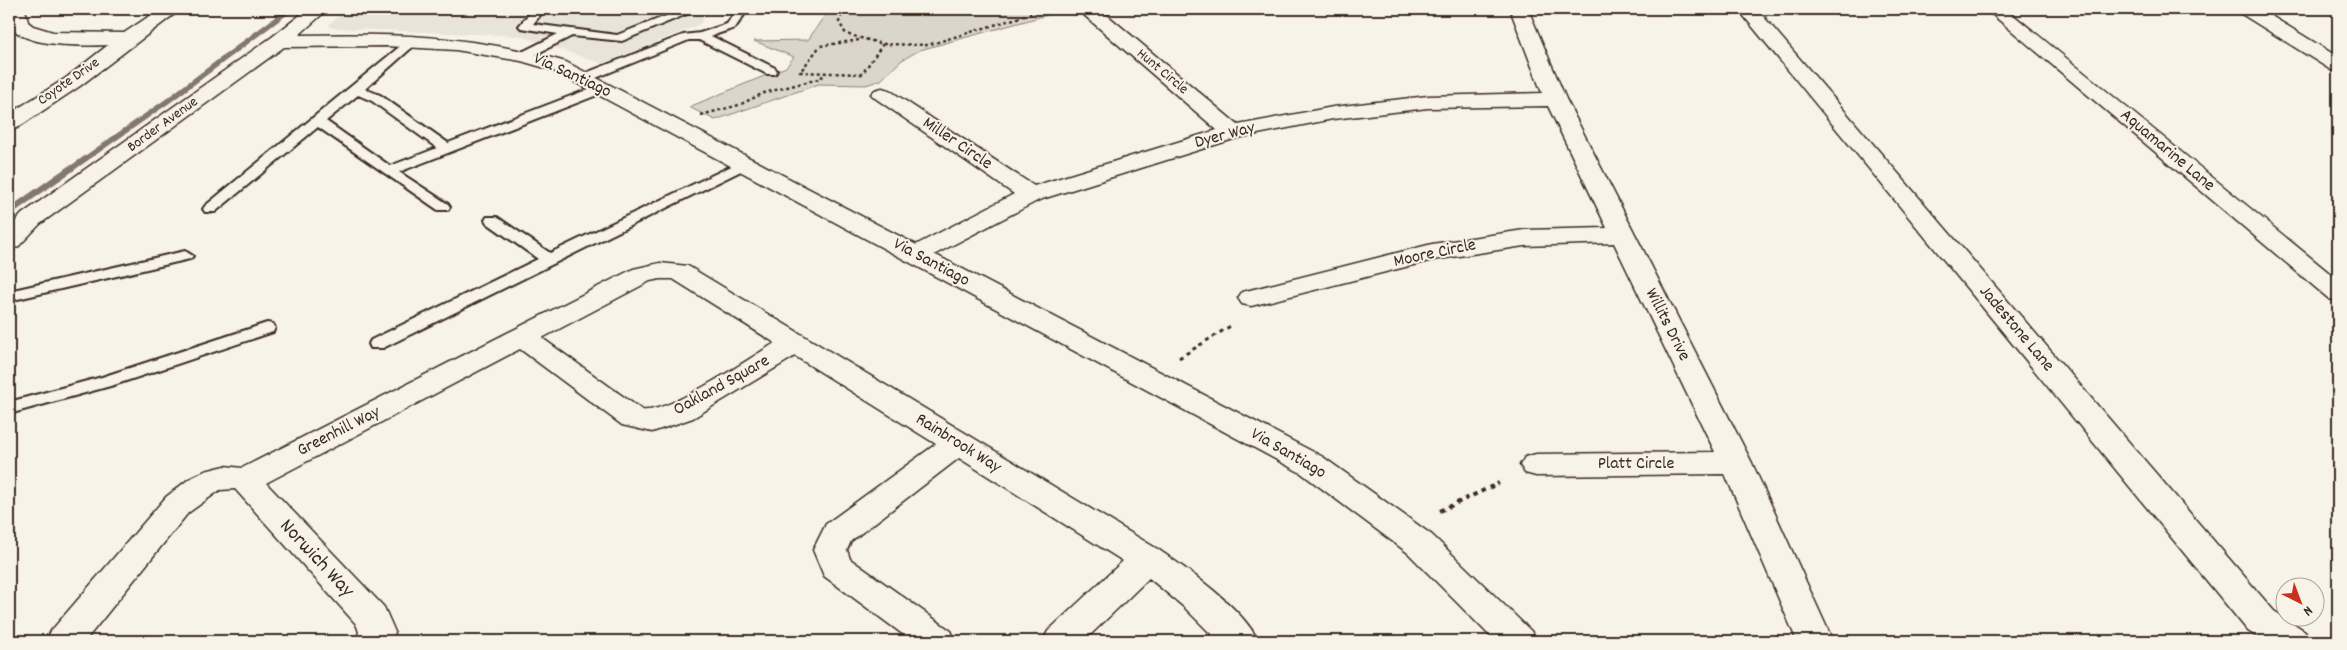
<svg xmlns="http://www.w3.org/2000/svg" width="2347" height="650" font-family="Dekko,sans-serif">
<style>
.built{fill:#e9e4d9}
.green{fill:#dbd6cb;stroke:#8b8074}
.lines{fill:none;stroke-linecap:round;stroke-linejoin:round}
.stream-far1{stroke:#84786c;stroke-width:5.5}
.stream{stroke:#84786c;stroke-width:7}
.lane-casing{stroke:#3b2a1e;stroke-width:4}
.street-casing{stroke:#3b2a1e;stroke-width:3}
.secondary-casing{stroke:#3b2a1e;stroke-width:3}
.path-far2{stroke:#3b2a1e;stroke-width:2.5;stroke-dasharray:3 3;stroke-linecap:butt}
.path-far1{stroke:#3b2a1e;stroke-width:3;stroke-dasharray:4 4;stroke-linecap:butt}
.path{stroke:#3b2a1e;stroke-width:4;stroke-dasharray:4.5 4.5;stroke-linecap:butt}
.lane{fill:#f7f3e8;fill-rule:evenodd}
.street{fill:#f7f3e8;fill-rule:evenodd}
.secondary{fill:#f7f3e8;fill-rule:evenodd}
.wall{fill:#aca69d;stroke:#3b2a1e}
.labels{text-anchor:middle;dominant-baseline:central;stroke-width:4;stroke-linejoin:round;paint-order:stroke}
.far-street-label{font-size:15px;fill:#3b2a1e;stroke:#f7f3e8}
.street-label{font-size:18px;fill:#3b2a1e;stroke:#f7f3e8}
.near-street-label{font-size:21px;fill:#3b2a1e;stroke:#f7f3e8}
</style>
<rect width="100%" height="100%" fill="#f7f3e8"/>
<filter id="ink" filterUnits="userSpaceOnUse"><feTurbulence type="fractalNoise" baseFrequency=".02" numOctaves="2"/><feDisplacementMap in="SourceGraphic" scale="10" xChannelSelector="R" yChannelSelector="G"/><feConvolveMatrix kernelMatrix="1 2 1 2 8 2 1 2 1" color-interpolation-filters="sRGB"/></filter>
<g filter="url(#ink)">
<path class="built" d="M347,9H710L700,24L603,64L520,36L331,28L329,24Z"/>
<path class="green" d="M829,9H1069L920,50L902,60L881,80L866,85L819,84L715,120L689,107L786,67L794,57L754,41L808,40Z"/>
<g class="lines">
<path class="stream-far1" d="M68,171L169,100L290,9"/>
<path class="stream" d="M9,212L70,169"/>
<defs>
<path id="lane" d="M533,9H545L533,24L617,35L684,9H699L622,41L572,36L526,59L522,58L520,55L522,52L558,34L521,28L519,26Z
M737,9H748L735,28L711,36L775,68L777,71L775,74H767L699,40H689L586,82L582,83L576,79L578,76L683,35L700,33L727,24Z
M413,38L419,41L417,43L365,89L380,95L448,143L597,86H605L607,89L605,92L399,172L448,204L450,207L448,210H438L318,127L215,212H205L203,209L205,206L409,39ZM358,95L372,101L437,148L390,166L326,121Z
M744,160L749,161L751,164L749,167L383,348H371L369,344L371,340L538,259L487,223L485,220L487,217H497L550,253Z
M185,251L193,256L190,259L9,301V291Z
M267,323L273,324L275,328L273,332L114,385L9,414V402L102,377Z"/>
<path id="street" d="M9,9H25L28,22L33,26L53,32L124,33L160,9H181L80,86L17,128L9,130V114L66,78L108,45C86,46 20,48 10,24C8,20 9,14 9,9Z
M1083,9H1100L1238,125L1333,107L1428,96L1542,93L1510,9H1528L1566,99L1752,463L1833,641H1797L1725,474L1536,476L1525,473L1520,465L1525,457L1536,454L1715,452L1614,243L1524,246L1433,260L1251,306L1242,304L1238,298L1242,292L1432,244L1524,230L1607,228L1548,106L1428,108L1333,119L1237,138L1039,200L924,260L915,263L906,260L902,255L906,250L1014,194L875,98L871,94L875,90L882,88L889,90L1034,186L1217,130L1084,15L1082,11Z
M1738,9H1757L2274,611L2305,631L2310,641H2264L2248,631Z
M1986,9H2006L2338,280V301L2329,299Z
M2238,9H2260L2338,57V72L2331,70L2240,13Z
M660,263L688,266L1159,550C1188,570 1244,609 1258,641H1218L1184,607L1149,578L1084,641H1043L1048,631L1123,561L959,458L851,541L847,550L850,559L951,631L956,641H912L824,576L813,550L826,524L936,444L795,356L693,418L652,432L622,425L520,349L266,483L384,607L395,632L392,641H356L359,632L356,624L235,489L220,490L188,513L85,641H46L51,631L166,497L189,479L205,471L225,466L242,468L633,269ZM660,279H673L775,343C750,358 667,415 642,410L542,338L650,281Z"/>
<path id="secondary" d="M308,9H328L299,35C393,33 475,35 566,62L1323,457L1432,535L1531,631L1536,641H1495L1408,553L1301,473L552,70L521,61L456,50L385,46L284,47L40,224L18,247L9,249V228L22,214L272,37Z"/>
</defs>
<use href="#lane" class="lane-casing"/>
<use href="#street" class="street-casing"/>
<use href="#secondary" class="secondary-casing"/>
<path class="path-far2" d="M844,9L839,22L846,34L883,44L928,45L1047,9
M859,40L820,46L800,72L862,74L883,44
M701,115L739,105L764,93L818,79L826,74"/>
<path class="path-far1" d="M1179,358L1232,325"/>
<path class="path" d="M1440,511L1499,483"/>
<use href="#lane" class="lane"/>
<use href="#street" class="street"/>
<use href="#secondary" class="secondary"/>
</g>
<path class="wall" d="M560,9H644L641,12H561Z"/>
</g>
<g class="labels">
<g class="far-street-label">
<text transform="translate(1162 72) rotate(40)">Hunt Circle</text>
<text transform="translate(69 82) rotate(-35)">Coyote Drive</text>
<text transform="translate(163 125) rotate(-36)">Border Avenue</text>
</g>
<g class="street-label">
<text transform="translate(572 76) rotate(25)">Via Santiago</text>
<text transform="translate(1225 136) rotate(-15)">Dyer Way</text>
<text transform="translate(957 144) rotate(34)">Miller Circle</text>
<text transform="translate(2167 151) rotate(40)">Aquamarine Lane</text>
<text transform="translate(1435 254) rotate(-12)">Moore Circle</text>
<text transform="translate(931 263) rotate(28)">Via Santiago</text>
<text transform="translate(1667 325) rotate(63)">Willits Drive</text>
<text transform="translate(2016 329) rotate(50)">Jadestone Lane</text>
<text transform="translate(722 386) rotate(-29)">Oakland Square</text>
<text transform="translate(339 432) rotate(-27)">Greenhill Way</text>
<text transform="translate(958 444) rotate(32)">Rainbrook Way</text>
<text transform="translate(1288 454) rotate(30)">Via Santiago</text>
<text x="1636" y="464">Platt Circle</text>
</g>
<g class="near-street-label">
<text transform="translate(316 559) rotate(47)">Norwich Way</text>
</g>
</g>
<rect width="2347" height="650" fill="none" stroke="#f7f3e8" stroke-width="30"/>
<rect x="15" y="15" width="2317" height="620" fill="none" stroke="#3b2a1e" stroke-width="2" filter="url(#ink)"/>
<g transform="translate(2300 602) rotate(138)"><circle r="24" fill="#f7f3e8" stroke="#aca397"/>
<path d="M0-4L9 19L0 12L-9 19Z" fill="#c8321e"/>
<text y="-8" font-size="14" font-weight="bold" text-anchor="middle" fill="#3b2a1e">N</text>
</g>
</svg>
